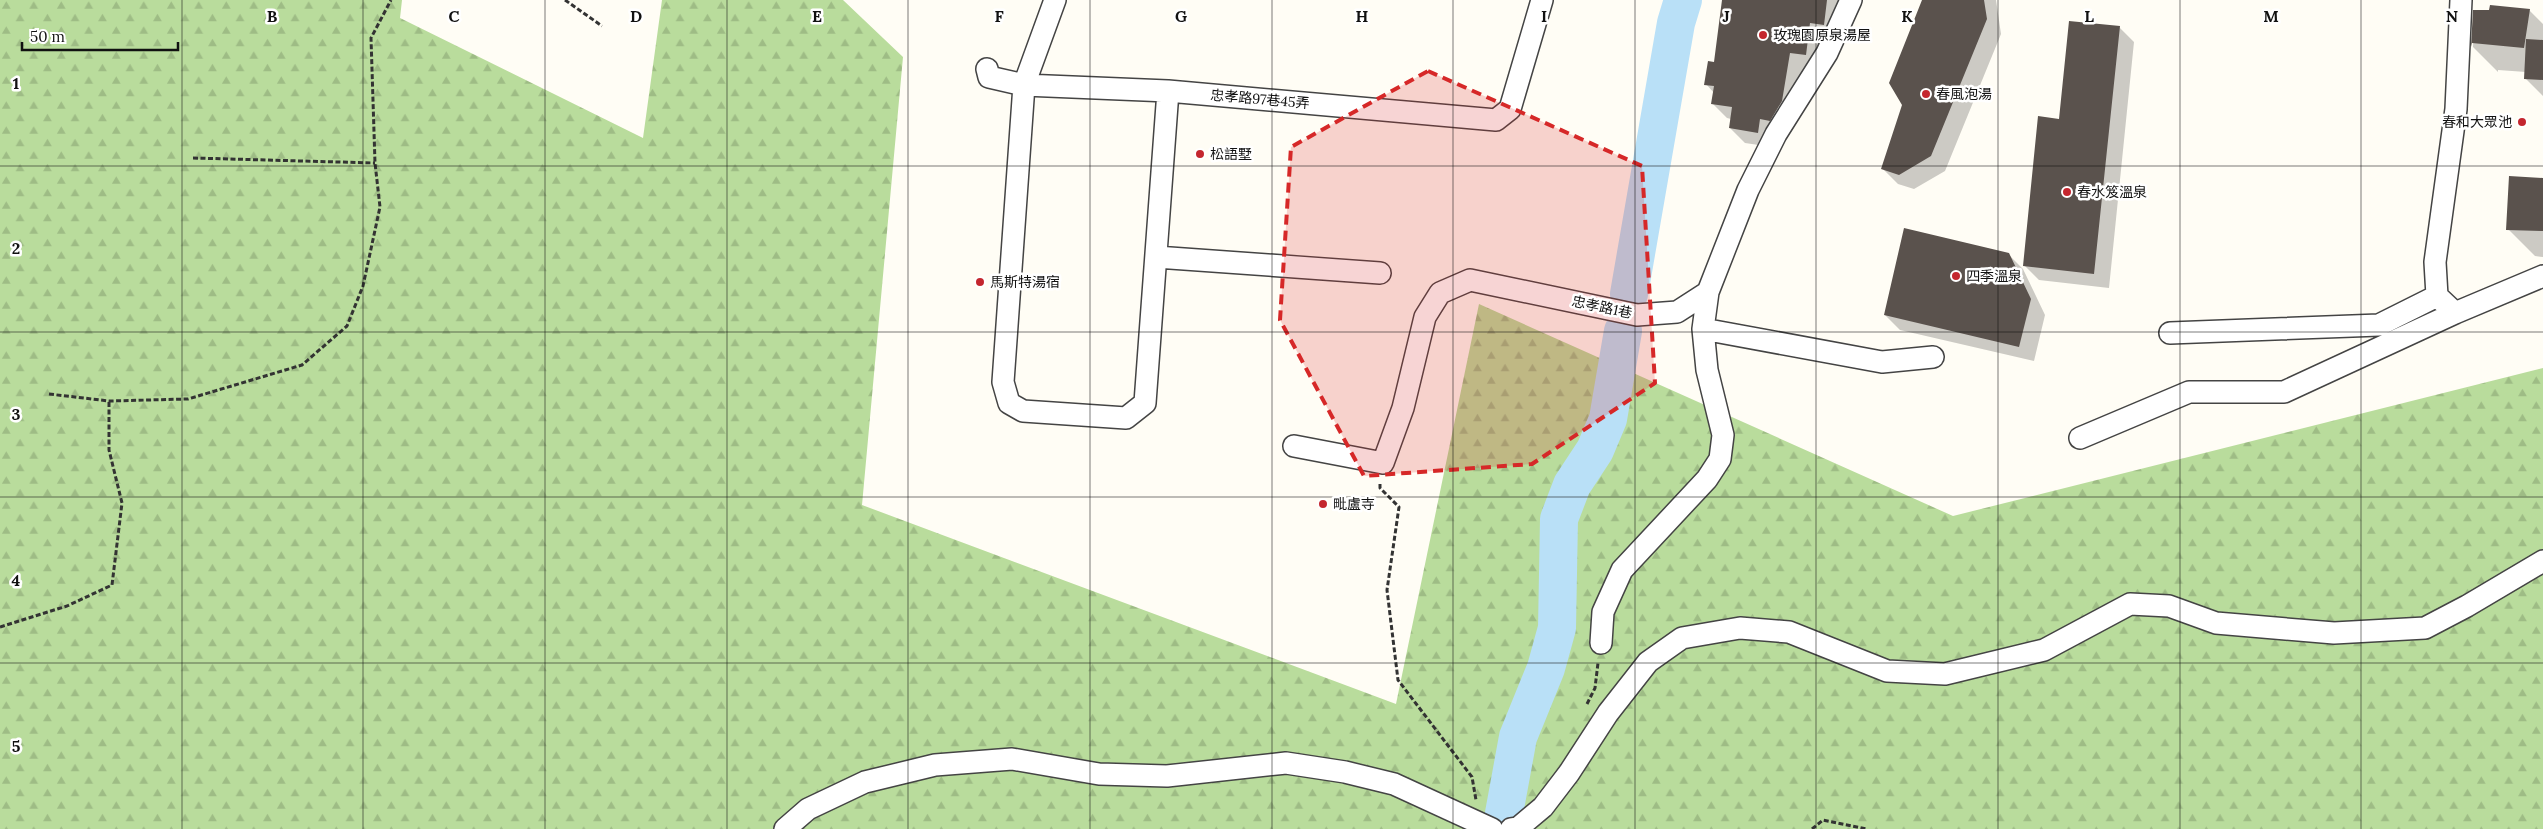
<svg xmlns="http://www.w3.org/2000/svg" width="2543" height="829" font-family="Lora,'Noto Sans TC',serif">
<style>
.forest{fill:url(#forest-firs)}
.shadow{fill:#0003}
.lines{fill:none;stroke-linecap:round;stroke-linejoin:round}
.river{stroke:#b9e0f7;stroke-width:38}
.building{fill:#5a524d}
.minor-casing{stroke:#444;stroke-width:24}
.path{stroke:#333;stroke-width:3;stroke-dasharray:5 2.5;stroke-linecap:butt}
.minor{stroke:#fff;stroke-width:21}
.marked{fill:#d62828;fill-opacity:0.2;stroke:#d62828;stroke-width:4;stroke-dasharray:10 6;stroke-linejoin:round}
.grid{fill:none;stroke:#111;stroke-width:1;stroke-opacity:0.55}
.poi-dot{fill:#c4262e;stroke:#fff;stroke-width:2}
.labels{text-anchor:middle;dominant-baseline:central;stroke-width:5;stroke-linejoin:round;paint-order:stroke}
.poi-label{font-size:14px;fill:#111;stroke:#fff;text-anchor:start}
.street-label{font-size:14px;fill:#111;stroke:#fff}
.grid-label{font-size:16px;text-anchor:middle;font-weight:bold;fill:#111;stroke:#fff;stroke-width:5;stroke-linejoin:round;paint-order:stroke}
</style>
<defs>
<pattern id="forest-firs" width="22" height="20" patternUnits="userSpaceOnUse" patternTransform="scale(1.25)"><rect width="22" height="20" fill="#b9dc9c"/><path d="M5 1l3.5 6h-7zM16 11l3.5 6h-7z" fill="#9ebc85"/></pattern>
</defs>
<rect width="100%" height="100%" fill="#fffdf5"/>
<path class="forest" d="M0,0H402L400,18L643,138L662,0H843L903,57L862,505L1396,704L1479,304L1953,516L2543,368V829H0Z"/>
<path class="shadow" d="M1723,0H1843L1821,69L1804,67L1796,116L1772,147L1745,143L1730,128L1731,119L1727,118L1713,104L1714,93L1706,84L1715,63Z
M1924,0H1996L2001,34L1945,171L1914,189L1898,184L1883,169L1904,104Z
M2529,10L2543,24V96L2526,79V72L2498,70V72L2473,47L2474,11Z
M2119,27L2134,42L2109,288L2039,280L2024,265L2060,120Z
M2543,179V257L2535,256L2508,229Z
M2008,254L2023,269L2045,315L2034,361L1900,330L1885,315Z"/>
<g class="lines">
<path class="river" d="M1629,294L1676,23L1683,0
M1503,819L1518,737L1546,668L1557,628L1559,519L1572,485L1595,450L1608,419L1623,331"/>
</g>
<path class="building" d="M1722,0H1827L1824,25L1810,23L1806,55L1790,53L1782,101L1770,121L1760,119L1758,133L1729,128L1732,107L1711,104L1714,86L1704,85L1708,61L1714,62Z
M1922,0H1984L1987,19L1931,156L1899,175L1881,169L1902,105L1889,83Z
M2490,5L2530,9L2524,48L2472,43L2471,47L2473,10H2489Z
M2069,21L2120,26L2094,274L2023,266L2038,116L2059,119Z
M2526,39L2543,40V80L2524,79Z
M2509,176L2543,178V231L2506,230Z
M1904,228L2009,253L2031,299L2019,347L1884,315Z"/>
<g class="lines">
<defs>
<path id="minor" d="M1055,0L1024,85L1003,382L1009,403L1023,411L1126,418L1145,403L1168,91
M2461,0L2456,109L2435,262L2437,296L2455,313L2543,276
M987,69L989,77L1024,85L1168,91L1496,120L1510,109L1542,0
M1156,257L1380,273
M1703,329L1882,362L1933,357
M2170,333L2379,325L2437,296
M2080,438L2189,392H2284L2455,313
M1294,446L1383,463L1403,408L1425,317L1440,293L1470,280L1637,315L1677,312L1708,292L1748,190L1776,134L1827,53L1851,0
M1601,643L1603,612L1622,570L1707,479L1720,459L1723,435L1707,370L1703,329L1708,292
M785,829L808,809L865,782L935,765L1012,759L1099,774L1167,776L1286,763L1345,772L1394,784L1492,829
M1511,829L1518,828L1543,807L1569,773L1608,713L1648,662L1682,638L1740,628L1789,632L1887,671L1945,674L2044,650L2130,604L2169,606L2216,623L2334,633L2425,628L2467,606L2543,561"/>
</defs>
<use href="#minor" class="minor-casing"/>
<path class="path" d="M565,0L602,26
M193,158L375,163
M49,394L109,401L188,399L302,365L347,326L363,286L380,207L375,163L371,38L391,0
M1380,484V488L1399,507L1387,590L1398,680L1472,777L1476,800
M0,627L67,606L112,585L122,503L109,450V401
M1587,704L1595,688L1598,663
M1812,829L1823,820L1867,829"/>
<use href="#minor" class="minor"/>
</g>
<path class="marked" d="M1428,71L1642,166L1655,383L1532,464L1364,476L1280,320L1291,147Z"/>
<path class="grid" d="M182,0V829M363,0V829M545,0V829M727,0V829M908,0V829M1090,0V829M1272,0V829M1453,0V829M1635,0V829M1816,0V829M1998,0V829M2180,0V829M2361,0V829M0,166H2543M0,332H2543M0,497H2543M0,663H2543"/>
<g class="poi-dot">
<circle cx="1763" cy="35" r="5"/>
<circle cx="1926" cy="94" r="5"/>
<circle cx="2522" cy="122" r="5"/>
<circle cx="1200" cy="154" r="5"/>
<circle cx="2067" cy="192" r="5"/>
<circle cx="1956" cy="276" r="5"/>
<circle cx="980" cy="282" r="5"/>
<circle cx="1323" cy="504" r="5"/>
</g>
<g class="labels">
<g class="poi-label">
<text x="1773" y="35">玫瑰園原泉湯屋</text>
<text x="1936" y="94">春風泡湯</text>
<text x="2512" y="122" text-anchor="end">春和大眾池</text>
<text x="1210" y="154">松語墅</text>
<text x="2077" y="192">春水笈溫泉</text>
<text x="1966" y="276">四季溫泉</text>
<text x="990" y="282">馬斯特湯宿</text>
<text x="1333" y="504">毗盧寺</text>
</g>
<g class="street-label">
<text transform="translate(1260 99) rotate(5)">忠孝路97巷45弄</text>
<text transform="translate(1602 307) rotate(12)">忠孝路1巷</text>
</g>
</g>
<g class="grid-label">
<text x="272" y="22">B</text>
<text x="454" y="22">C</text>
<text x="636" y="22">D</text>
<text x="817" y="22">E</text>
<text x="999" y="22">F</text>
<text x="1181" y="22">G</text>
<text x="1362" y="22">H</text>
<text x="1544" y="22">I</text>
<text x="1726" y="22">J</text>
<text x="1907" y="22">K</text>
<text x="2089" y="22">L</text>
<text x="2271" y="22">M</text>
<text x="2452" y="22">N</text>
<text x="16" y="89">1</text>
<text x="16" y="254">2</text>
<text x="16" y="420">3</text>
<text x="16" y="586">4</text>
<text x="16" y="752">5</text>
</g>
<path d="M22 42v8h156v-8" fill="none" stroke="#111111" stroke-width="2.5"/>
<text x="30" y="42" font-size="15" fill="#111111" stroke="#ffffff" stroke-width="4" paint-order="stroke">50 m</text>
</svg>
